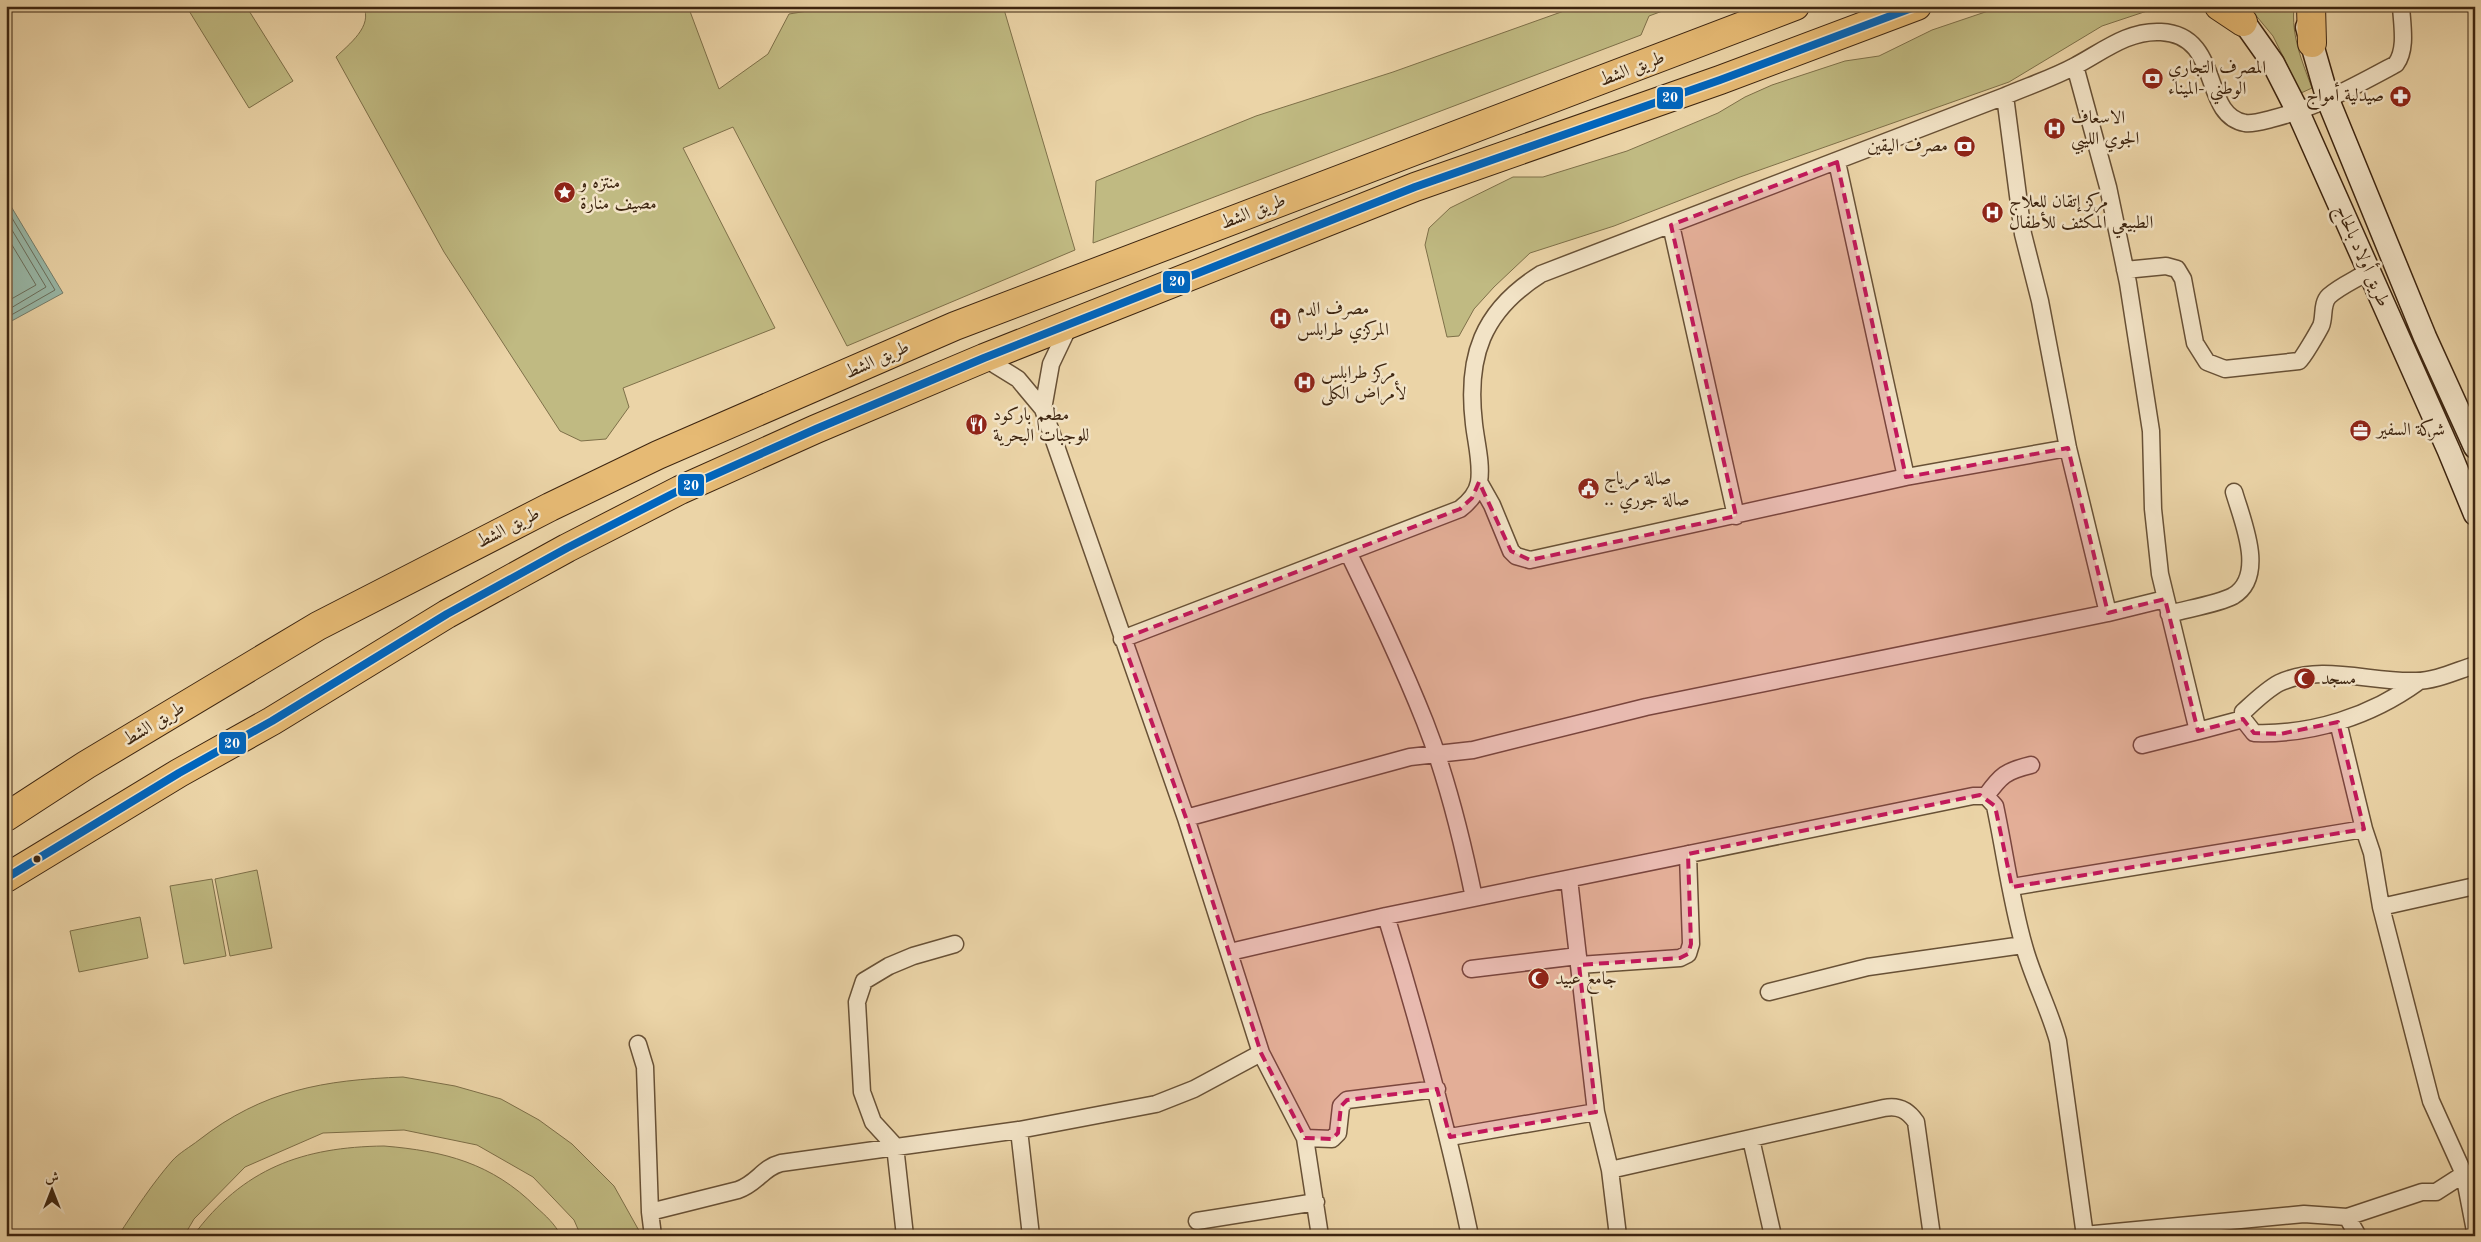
<svg xmlns="http://www.w3.org/2000/svg" width="2481" height="1242" font-family="'Old Standard TT',Amiri,serif">
<style>
.green{fill:#c0ba82;stroke:#7e7049}
.water{fill:#98b8a8;stroke:#747d6b}
.lines{fill:none;stroke-linecap:round;stroke-linejoin:round}
.shore{stroke:#6a6e5c;stroke-width:1}
.street-casing{stroke:#685136;stroke-width:19}
.secondary-casing{stroke:#3d2510;stroke-width:25}
.highway-casing{stroke:#3d2510;stroke-width:30}
.street{stroke:#f2e3c6;stroke-width:16}
.secondary{stroke:#f2e3c6;stroke-width:22}
.highway{stroke:#e6ba74;stroke-width:28}
.bus-1-casing{stroke:#f2e3c6;stroke-width:11}
.bus-1{stroke:#0065bd;stroke-width:8}
.marked{fill:#c2185b;fill-opacity:0.2;stroke:#c2185b;stroke-width:4;stroke-dasharray:10 6;stroke-linejoin:round}
.bus-dot{fill:#3d2510;stroke:#f2e3c6;stroke-width:2}
.labels{text-anchor:middle;dominant-baseline:central;stroke-width:5;stroke-linejoin:round;paint-order:stroke}
.poi-label{font-size:18px;fill:#3d2510;stroke:#f2e3c6;text-anchor:start}
.street-label{font-size:18px;fill:#3d2510;stroke:#f2e3c6}
.line-badge{stroke:#f2e3c6;stroke-width:2}
.badge-label{font-size:14px;text-anchor:middle;font-weight:bold;fill:#fff}
</style>
<rect width="100%" height="100%" fill="#ebd4a7"/>
<filter id="stains"><feTurbulence type="fractalNoise" baseFrequency=".004" numOctaves="4"/><feColorMatrix values="0 0 0 0 .2 0 0 0 0 .09 0 0 0 0 .02 0 0 0 .5 -.17"/></filter>
<radialGradient id="worn" r=".72"><stop offset=".6" stop-color="#630" stop-opacity="0"/><stop offset="1" stop-color="#630" stop-opacity=".3"/></radialGradient>
<path class="green" d="M186,6H246L293,81L249,108Z
M363,6H688L719,89L768,54L789,14L838,6H1003L1075,250L847,346L733,127L683,148L775,328L623,388L629,407L606,439L581,441L560,431L444,252L336,57C348,45 374,26 363,6Z
M1578,6H1676L1649,16L1641,35L1093,243L1096,181L1256,116L1393,72Z
M2003,6H2162L2102,26L2009,82L1740,177L1614,226L1530,253L1494,287L1474,309L1459,336L1447,337L1425,245L1429,228L1450,208L1513,177H1543L1627,151L1718,113L1745,97L1772,85L1845,61L1879,56L1932,30Z
M2248,6H2294C2291,36 2302,61 2312,88L2301,93L2273,36Z
M257,870L272,948L230,956L215,879Z
M212,879L226,956L184,964L170,886Z
M140,917L148,958L79,972L70,931Z
M403,1077L455,1086L501,1099L539,1120L572,1144L614,1186L642,1236H581L574,1220L533,1177L477,1145L404,1130L323,1133L245,1167L194,1219L184,1236H118C135,1210 152,1184 172,1161C179,1153 190,1147 199,1140C263,1090 324,1080 403,1077Z
M384,1146C444,1151 492,1163 536,1207C546,1216 555,1224 561,1236H193C243,1168 303,1147 384,1146Z"/>
<path class="water" d="M6,198L63,293L6,324Z"/>
<g class="lines">
<path class="shore" d="M6,208L55,290L6,318
M6,220L46,287L6,311
M6,235L36,285L6,302"/>
<defs>
<path id="street" d="M2075,66L2108,187L2128,283L2151,431L2153,509L2160,574L2198,731L2243,719
M2005,96L2023,234L2040,301L2068,448L2108,613
M1837,162L1906,477
M1671,225L1736,516
M2125,270L2166,266L2177,269L2183,279L2195,343L2207,362L2225,369L2299,361C2303,358 2318,332 2321,326C2325,317 2321,304 2329,296C2340,286 2357,279 2369,271
M984,358L1018,379L1043,409L1186,818L1261,1053L1305,1138L1320,1236
M1043,409L1051,364L1070,324
M1479,482L1492,505L1511,551L1516,556L1530,560L1906,477L2068,448
M1348,552C1375,608 1402,664 1425,722C1447,778 1462,839 1474,898
M2169,614C2186,609 2218,604 2233,596C2267,576 2242,520 2234,492
M1122,639L1460,509C1469,502 1477,494 1479,482C1482,464 1476,442 1474,424C1466,357 1482,311 1541,274L2005,96C2028,86 2053,78 2075,66C2102,52 2128,30 2161,32C2223,35 2200,115 2245,123C2254,124 2263,121 2271,119C2316,108 2355,86 2396,64C2407,49 2402,25 2401,6
M2418,682C2371,716 2312,735 2254,733L2243,719V712C2254,702 2266,690 2279,683C2322,663 2371,683 2416,681C2435,681 2456,671 2475,665
M2338,722L2364,829
M2142,745L2198,731
M1986,796C2001,775 2006,771 2031,765
M1186,818L1410,757L1473,750L1646,707L2108,613L2165,599
M1569,879L1596,1112L1610,1170L1618,1236
M2012,887L2364,829L2372,853L2381,907L2431,1101L2464,1174L2475,1231
M2381,907L2475,886
M1386,916C1419,1023 1447,1126 1470,1236
M1230,952L1386,916L1973,796H1986L1995,806C2005,853 2011,901 2024,946C2033,979 2049,1008 2058,1041L2085,1236
M1579,965L1680,958L1688,954L1691,944L1688,854
M1471,969L1578,956
M1769,992L1868,967L2023,945
M638,1044L645,1067L650,1212L653,1236
M1019,1130L1031,1236
M1450,1137L1596,1112
M1305,1138L1332,1139L1338,1133L1341,1106L1347,1100L1437,1089
M1751,1139L1773,1236
M1610,1170L1884,1108C1898,1105 1908,1110 1916,1122L1932,1236
M650,1212L738,1190C758,1183 762,1168 781,1163L1019,1130L1156,1104L1194,1089L1261,1053
M2347,1217L2422,1192H2436L2464,1174
M1197,1221L1316,1202
M2084,1235L2304,1214L2347,1217L2358,1236
M905,1236L895,1146L873,1122L862,1092L857,1002L864,981L889,966L913,956L955,944"/>
<path id="secondary" d="M2234,8L2273,63L2298,112L2449,451L2475,514
M2307,27L2328,100L2425,337L2475,447"/>
<path id="highway" d="M2219,6L2243,22
M2311,6L2312,43
M6,817L86,765L318,626L550,507L658,455L955,326L1795,6
M6,878L179,773L272,721L447,614L567,548L680,490L816,429L984,358L1415,187L1720,80L1917,6"/>
</defs>
<use href="#street" class="street-casing"/>
<use href="#secondary" class="secondary-casing"/>
<use href="#highway" class="highway-casing"/>
<use href="#street" class="street"/>
<use href="#secondary" class="secondary"/>
<use href="#highway" class="highway"/>
<defs>
<path id="bus-1" d="M6,878L179,773L272,721L447,614L567,548L680,490L816,429L984,358L1415,187L1720,80L1917,6"/>
</defs>
<use href="#bus-1" class="bus-1-casing"/>
<use href="#bus-1" class="bus-1"/>
</g>
<path class="marked" d="M1837,162L1906,477L2068,448L2108,613L2165,599L2198,731L2243,719L2254,733L2280,734L2338,722L2364,829L2012,887L1995,806L1980,795L1688,854L1691,944L1688,954L1680,958L1579,965L1596,1112L1450,1137L1437,1089L1347,1100L1341,1106L1338,1133L1332,1139L1305,1138L1261,1053L1186,818L1122,639L1460,509L1472,498L1479,482L1511,551L1530,560L1736,516L1671,225Z"/>
<defs>
<symbol id="bank-disc" viewBox="-11 -11 22 22"><circle r="9.5" fill="#8f2418" stroke="#f2e3c6"/><path d="M-6-4H6V4H-6ZM0-2.3a2.3 2.3 0 1 0 0 4.6a2.3 2.3 0 1 0 0-4.6Z" fill="#fff"/></symbol>
<symbol id="pharmacy-disc" viewBox="-11 -11 22 22"><circle r="9.5" fill="#8f2418" stroke="#f2e3c6"/><path d="M-2-6h4v4h4v4h-4v4h-4v-4h-4v-4h4Z" fill="#fff"/></symbol>
<symbol id="hospital-disc" viewBox="-11 -11 22 22"><circle r="9.5" fill="#8f2418" stroke="#f2e3c6"/><path d="M-5-5h3v3.5h4V-5h3V5h-3V1.5h-4V5h-3Z" fill="#fff"/></symbol>
<symbol id="sight-disc" viewBox="-11 -11 22 22"><circle r="9.5" fill="#8f2418" stroke="#f2e3c6"/><path d="M0-6L1.8-2.2L6-1.7L2.9 1.2L3.7 5.4L0 3.3L-3.7 5.4L-2.9 1.2L-6-1.7L-1.8-2.2Z" fill="#fff"/></symbol>
<symbol id="restaurant-disc" viewBox="-11 -11 22 22"><circle r="9.5" fill="#8f2418" stroke="#f2e3c6"/><path d="M-5-6h1v4h1v-4h1v4h1v-4h1v5L-1.5 .5V6h-2V.5L-5-1ZM5-6V6H3V1.5H1.5Q1.5-4 5-6Z" fill="#fff"/></symbol>
<symbol id="office-disc" viewBox="-11 -11 22 22"><circle r="9.5" fill="#8f2418" stroke="#f2e3c6"/><path d="M-6-3h4V-5.5h4V-3h4V5H-6ZM-1-4.5V-3h2v-1.5ZM-6 0V1H6V0Z" fill="#fff"/></symbol>
<symbol id="civic-disc" viewBox="-11 -11 22 22"><circle r="9.5" fill="#8f2418" stroke="#f2e3c6"/><path d="M-.6-6.5H3V-4.5H.6V-3L4-1V1h2V6H-6V1h2V-1L-.6-3ZM-1.2 2.5V6h2.4V2.5Z" fill="#fff"/></symbol>
<symbol id="mosque-disc" viewBox="-11 -11 22 22"><circle r="9.5" fill="#8f2418" stroke="#f2e3c6"/><path d="M3.5-4.9A6 6 0 1 0 3.5 4.9A5 5 0 1 1 3.5-4.9Z" fill="#fff"/></symbol>
</defs>
<g fill-rule="evenodd">
<use href="#bank-disc" x="2140" y="66" width="25" height="25"/>
<use href="#pharmacy-disc" x="2388" y="84" width="25" height="25"/>
<use href="#hospital-disc" x="2042" y="116" width="25" height="25"/>
<use href="#bank-disc" x="1952" y="134" width="25" height="25"/>
<use href="#sight-disc" x="552" y="180" width="25" height="25"/>
<use href="#hospital-disc" x="1980" y="200" width="25" height="25"/>
<use href="#hospital-disc" x="1268" y="306" width="25" height="25"/>
<use href="#hospital-disc" x="1292" y="370" width="25" height="25"/>
<use href="#restaurant-disc" x="964" y="412" width="25" height="25"/>
<use href="#office-disc" x="2348" y="418" width="25" height="25"/>
<use href="#civic-disc" x="1576" y="476" width="25" height="25"/>
<use href="#mosque-disc" x="2292" y="666" width="25" height="25"/>
<use href="#mosque-disc" x="1526" y="966" width="25" height="25"/>
</g>
<circle class="bus-dot" cx="37" cy="859" r="4.5"/>
<g class="labels">
<g class="poi-label">
<text x="2168" y="68">المصرف التجاري<tspan x="2168" dy="21">الوطني -الميناء</tspan></text>
<text x="2384" y="96" text-anchor="end">صيدلية أمواج</text>
<text x="2071" y="118">الاسعاف<tspan x="2071" dy="21">الجوي الليبي</tspan></text>
<text x="1948" y="146" text-anchor="end">مصرف اليقين</text>
<text x="580" y="183">منتزه و<tspan x="580" dy="21">مصيف منارة</tspan></text>
<text x="2009" y="202">مركز إتقان للعلاج<tspan x="2009" dy="21">الطبيعي المكثف للأطفال</tspan></text>
<text x="1297" y="309">مصرف الدم<tspan x="1297" dy="21">المركزي طرابلس</tspan></text>
<text x="1321" y="373">مركز طرابلس<tspan x="1321" dy="21">لأمراض الكلى</tspan></text>
<text x="993" y="415">مطعم باركود<tspan x="993" dy="21">للوجبات البحرية</tspan></text>
<text x="2377" y="430">شركة السفير</text>
<text x="1604" y="479">صالة مرياج<tspan x="1604" dy="21">.. صالة جوري</tspan></text>
<text x="2321" y="679">مسجد</text>
<text x="1555" y="979">جامع عبيد</text>
</g>
<g class="street-label">
<text transform="translate(1632 69) rotate(-21)">طريق الشط</text>
<text transform="translate(1253 212) rotate(-21)">طريق الشط</text>
<text transform="translate(2362 256) rotate(66)">طريق أولاد بالحاج</text>
<text transform="translate(877 360) rotate(-24)">طريق الشط</text>
<text transform="translate(508 528) rotate(-27)">طريق الشط</text>
<text transform="translate(154 724) rotate(-31)">طريق الشط</text>
</g>
</g>
<g class="line-badge">
<rect x="1656" y="86" width="28" height="24" rx="5" fill="#0065bd"/>
<rect x="1162" y="270" width="29" height="24" rx="5" fill="#0065bd"/>
<rect x="677" y="473" width="28" height="24" rx="5" fill="#0065bd"/>
<rect x="218" y="731" width="29" height="24" rx="5" fill="#0065bd"/>
</g>
<g class="badge-label">
<text x="1670" y="102">20</text>
<text x="1177" y="286">20</text>
<text x="691" y="490">20</text>
<text x="232" y="748">20</text>
</g>
<rect width="2481" height="1242" fill="none" stroke="#ebd4a7" stroke-width="25"/>
<rect x="8" y="8" width="2466" height="1227" fill="none" stroke="#3d2510" stroke-width="2.5"/>
<rect x="12" y="12" width="2456" height="1217" fill="none" stroke="#3d2510"/>
<g transform="translate(52 1190)" stroke="#f2e3c6" stroke-width="4" paint-order="stroke">
<path d="M0-4L9 19L0 12L-9 19Z" fill="#3d2510"/>
<text y="-8" font-size="14" font-weight="bold" text-anchor="middle" fill="#3d2510">ش</text>
</g>
<rect width="100%" height="100%" filter="url(#stains)"/>
<rect width="100%" height="100%" fill="url(#worn)"/>
</svg>
